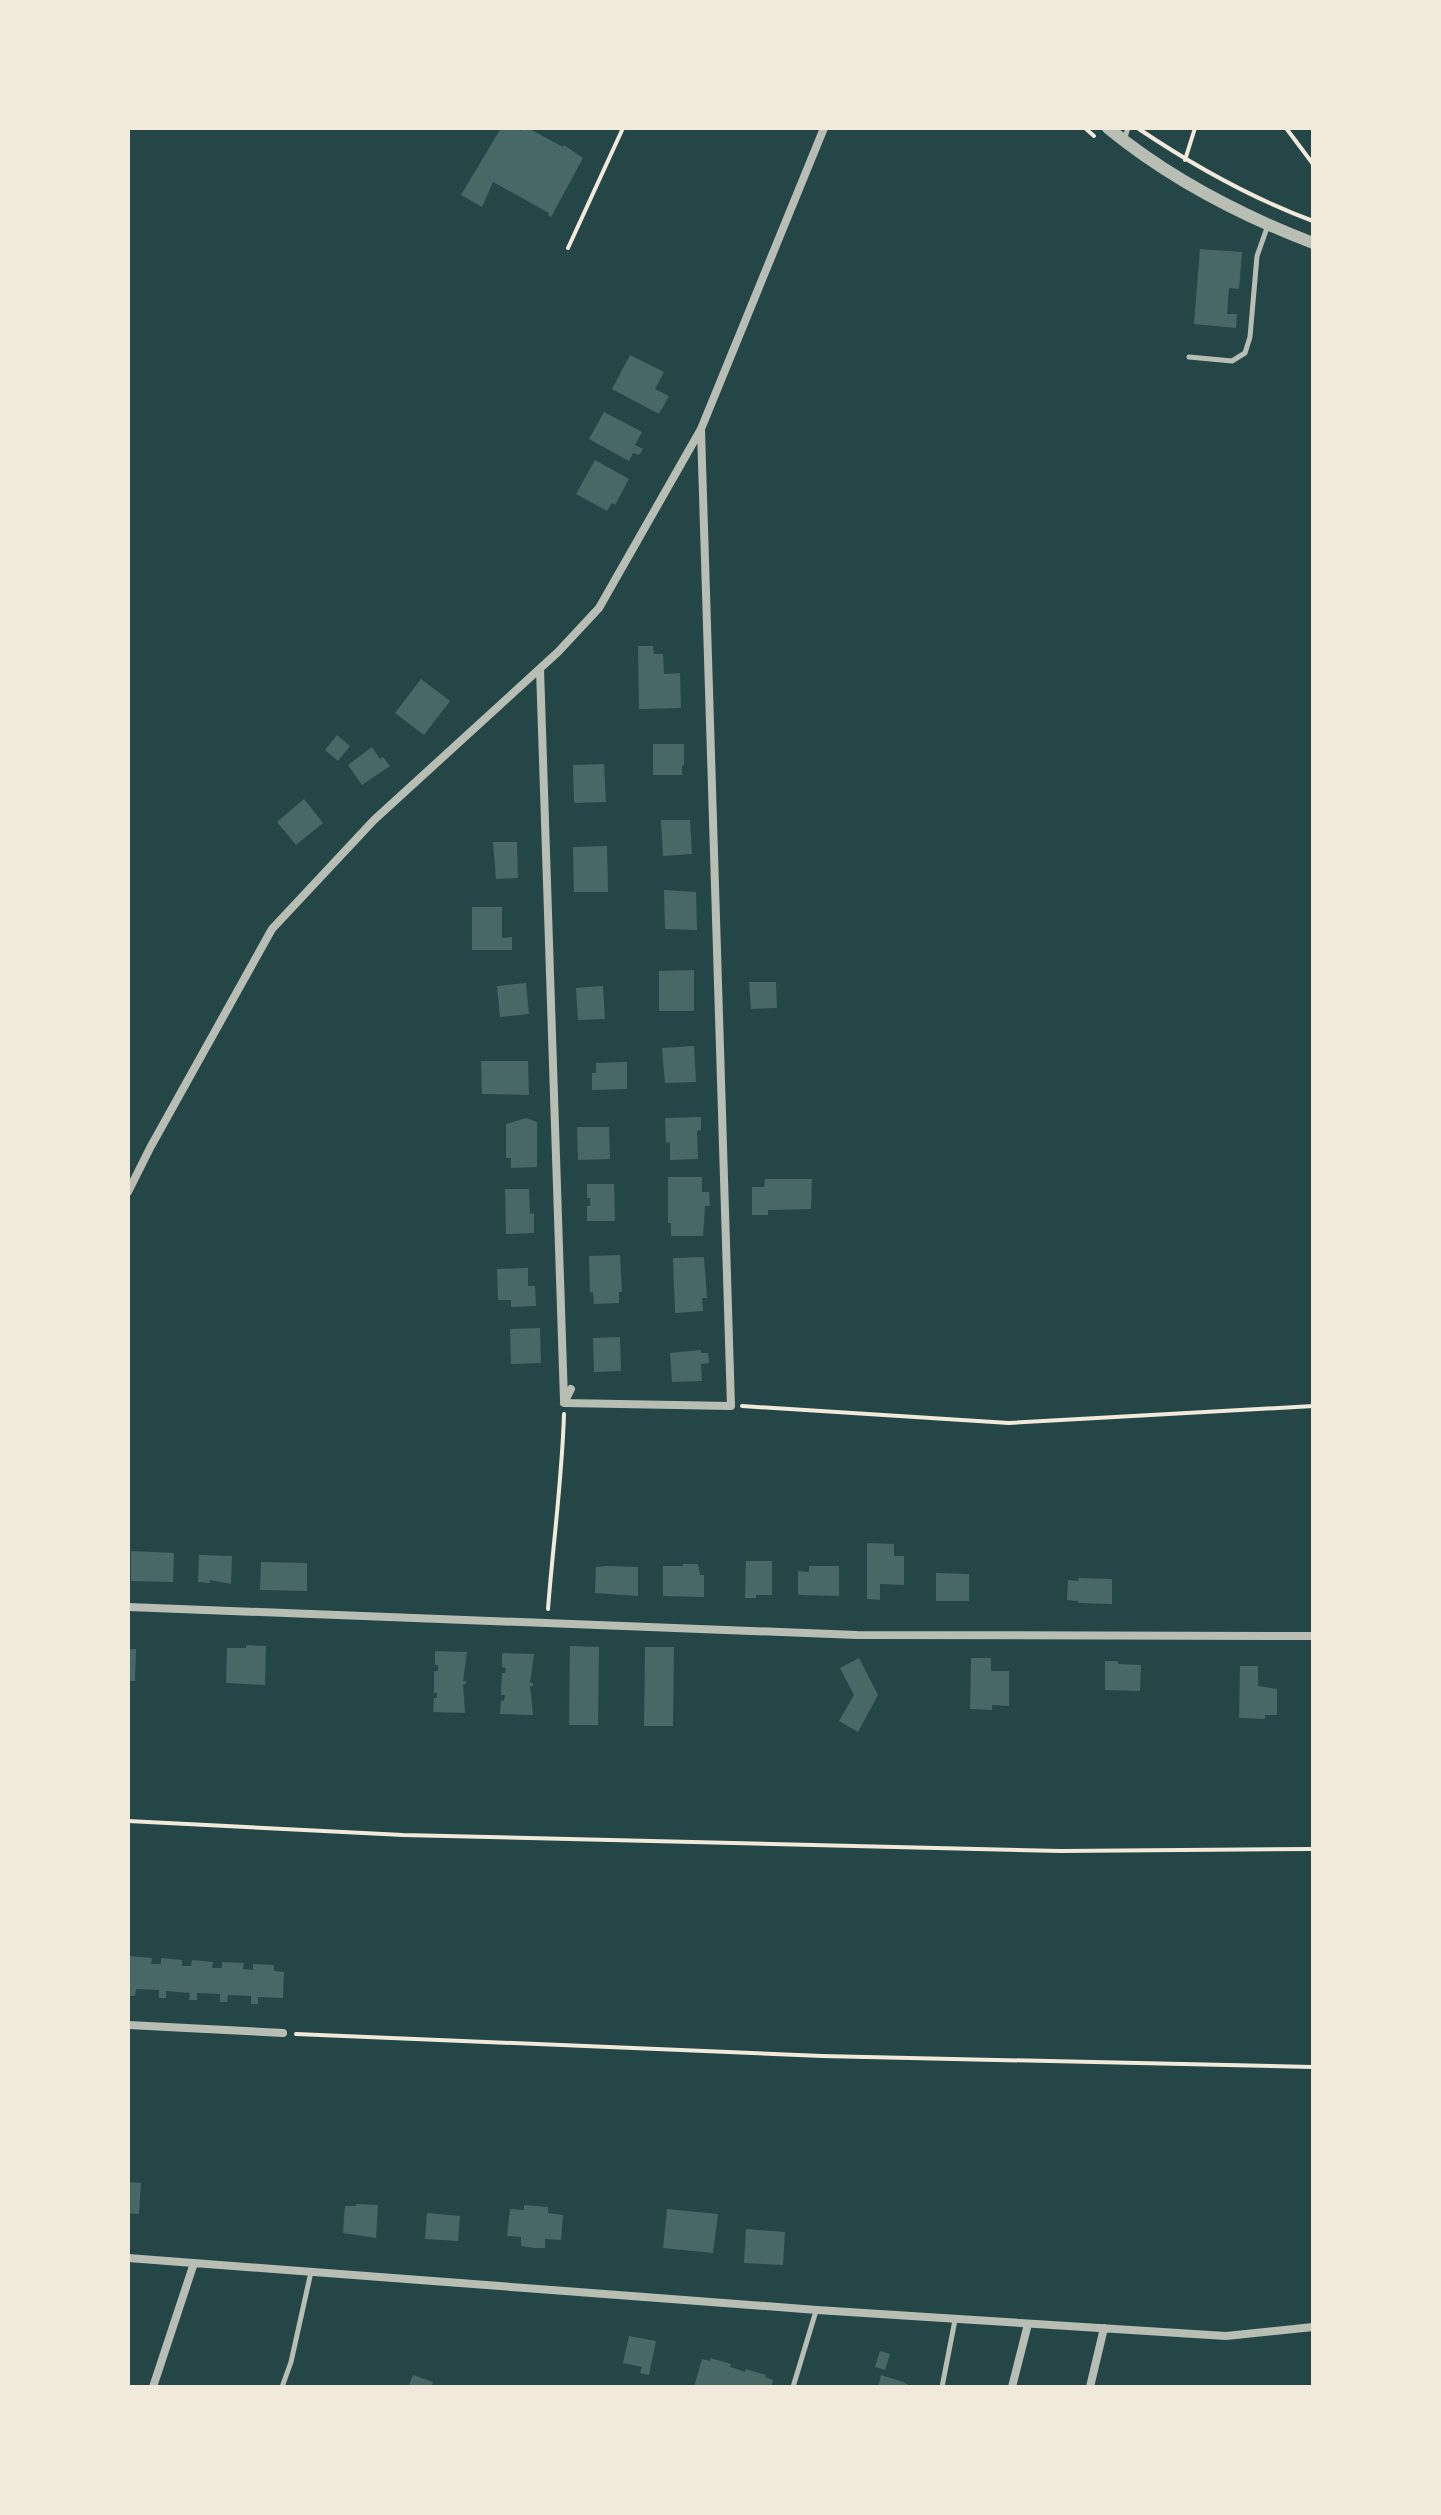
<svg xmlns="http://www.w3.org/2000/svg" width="1441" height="2515" font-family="'Nunito Sans',sans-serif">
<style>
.green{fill:#244646}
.building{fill:#486865}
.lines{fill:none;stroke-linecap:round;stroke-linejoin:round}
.path{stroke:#f1e9da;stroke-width:4}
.service{stroke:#b8beb3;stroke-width:5}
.minor{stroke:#b8beb3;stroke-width:8}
.tertiary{stroke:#b8beb3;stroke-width:12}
</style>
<rect width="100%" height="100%" fill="#0f3d3e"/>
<path class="green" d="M128,128H1313V2387H128Z"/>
<path class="building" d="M501,128H516L521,131L522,128H528L563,147L564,145L583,158L551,217L548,215L549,213L493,182L482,207L461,195Z
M1200,249L1242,252L1239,289L1229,288L1227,314H1237L1236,328L1194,324Z
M630,355L664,372L655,389L669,396L659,414L612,389Z
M604,412L642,432L635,445L643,449L639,455L633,453L629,461L589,439Z
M595,460L629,479L615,505L612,503L607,511L576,494Z
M638,646H653L654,654H663L664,674L680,673L681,708L639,709Z
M421,679L450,701L424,735L395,713Z
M337,735L350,746L338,761L325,750Z
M653,744H684V765L682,766V775H653Z
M372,747L380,759L383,757L390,766L362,785L348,765Z
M604,764L606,802L574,803L573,765Z
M304,799L323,823L296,845L277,822Z
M661,820H690L692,854L663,856Z
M493,842H517L518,878L496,879Z
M607,846L608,892H574L573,847Z
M664,890L696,892L697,930L665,929Z
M472,907H502V938L512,937V950H472Z
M694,970V1011H659V971Z
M749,982H776L777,1008L751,1009Z
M526,983L529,1014L500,1017L497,986Z
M603,986L605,1019L578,1020L576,988Z
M694,1046L696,1082L665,1083L662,1048Z
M481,1061H528L529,1095L482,1094Z
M627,1062V1089L592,1090V1073H596V1063Z
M701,1117V1130L697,1131L698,1159L670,1160V1142L666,1143L665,1118Z
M526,1118L537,1122V1167L511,1168V1158H506V1124Z
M577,1127H609L610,1159L578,1160Z
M668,1177H702V1192H709L710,1206H705L703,1236H671V1223H668Z
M765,1179H812L811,1209L768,1210V1215H752V1187H764Z
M587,1184H614L615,1221H587V1206H590V1198H587Z
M505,1189H529L530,1214L534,1213V1233L506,1234Z
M620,1255L622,1292H619V1303L594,1304L593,1292L590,1293L589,1256Z
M704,1257L707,1298H702L703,1311L675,1313L673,1258Z
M528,1268V1286H535L536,1306L511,1307V1300H498L497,1269Z
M540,1328L541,1363L511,1364L510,1329Z
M620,1337L621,1371L594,1372L593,1338Z
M701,1350V1353H708L709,1363L701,1364L702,1381L672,1382L670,1353Z
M867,1543L894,1544V1556H904V1585L880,1584V1600L867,1599Z
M131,1551L174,1553L173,1582L131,1581Z
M199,1555L232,1556L231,1584L210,1580V1583L198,1582Z
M746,1561H772V1595H756V1598H745Z
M261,1562L307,1563V1591L260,1590Z
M683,1564H698L700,1575H704V1597L663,1596V1566H683Z
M606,1566L638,1567V1596L595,1593L596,1567Z
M809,1566H839V1596L798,1595V1571L809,1572Z
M936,1573L969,1574V1601H936Z
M1079,1578L1112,1579V1604L1078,1603V1601L1067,1600L1068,1580L1078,1581Z
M246,1645L266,1646L265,1685L226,1683L227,1648H246Z
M570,1646L599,1647L598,1725H569Z
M645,1647H674L673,1726H644Z
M128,1649H136L135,1681H128Z
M435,1651L467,1652L463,1681H466V1684H463L465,1713L433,1712L434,1698H437V1693H434V1671H438V1665H435Z
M502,1653L534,1654L530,1683H533V1686H530L533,1715L500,1714L501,1700L504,1701L505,1695H501L502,1673H505L506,1668L502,1667Z
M859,1658L878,1695L858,1732L839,1721L854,1695L840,1668Z
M971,1658H991V1671H1009V1706L992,1705V1710L970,1709Z
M1105,1661H1118V1664L1141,1665L1140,1691L1105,1690Z
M1240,1666H1258V1686L1277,1689V1715H1265V1719L1239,1718Z
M130,1956L152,1958L151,1964H161V1958L182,1960V1966H191L192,1960L213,1962L212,1968H222V1962L244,1963L243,1969L253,1970V1964L274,1965V1971L284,1972L283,1998L258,1997V2004H251V1996L228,1995L227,2002H220V1994L197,1993V2000H189L190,1993L166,1991V1998H159V1990L136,1989L135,1996H128V1962H130Z
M128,2182L141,2183L139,2214L128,2213Z
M356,2204L378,2205L376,2238L343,2233L345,2206H356Z
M524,2205L548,2207V2213L563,2215L561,2240L545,2239V2248H534L521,2246V2237L507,2236L510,2209L524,2210Z
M667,2209L718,2214L713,2253L663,2248Z
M427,2213L460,2216L458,2241L425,2239Z
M746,2229L785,2232L783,2265L744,2263Z
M629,2336L656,2341L649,2375L640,2373L642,2367L623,2363Z
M880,2351L890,2354L885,2370L875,2367Z
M710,2358L731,2364L730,2367L737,2369L745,2372L746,2369L766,2375L765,2377L773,2380L771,2387H694L702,2359L710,2361Z
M413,2375L433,2382L431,2387H408Z
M881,2375L903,2382L912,2387H878Z"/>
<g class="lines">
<path class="path" d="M1085,128L1094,136
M1286,128L1313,164
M1139,129C1194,166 1251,198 1313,221
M1185,160L1195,128
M568,248L623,128
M742,1406L1009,1423L1313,1406
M548,1609C553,1544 562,1480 564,1414
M128,1821L403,1835L1061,1851L1313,1849
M296,2034L822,2056L1313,2067"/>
<path class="service" d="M1124,140L1128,128
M1189,357L1232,361L1245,353L1250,337L1257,256L1268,225
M282,2387L291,2362L311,2272
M793,2387L816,2311
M942,2387L955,2320"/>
<path class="minor" d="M540,669L564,1400
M128,1192L150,1148L272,929L374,820L558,652L599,608L701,429L824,128
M571,1389L564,1403L731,1406L701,430
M128,1607L857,1635L1313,1636
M128,2025L283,2033
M128,2258L817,2310L1226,2336L1313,2327
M153,2387L194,2263
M1012,2387L1028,2324
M1090,2387L1104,2328"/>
<path class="tertiary" d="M1108,128C1169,178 1240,215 1313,243"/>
</g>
<rect width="1441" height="2515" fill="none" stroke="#f1e9da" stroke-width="260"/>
</svg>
